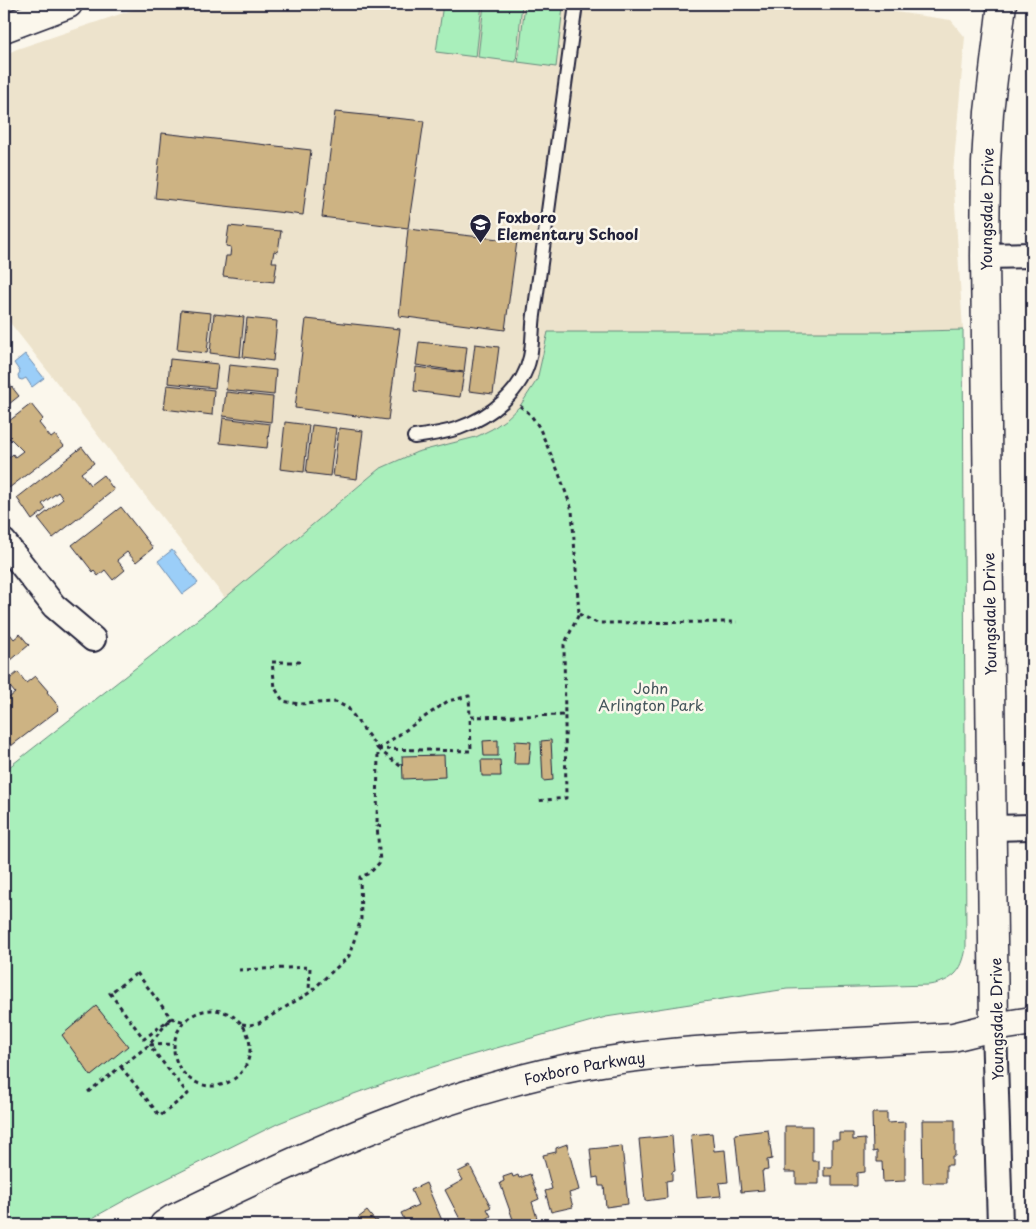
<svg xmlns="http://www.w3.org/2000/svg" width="1036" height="1229" font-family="'Playpen Sans',sans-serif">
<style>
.built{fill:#ede3cc}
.green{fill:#a9efbb;stroke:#66887b}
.water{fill:#9bcef8;stroke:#6b89ac}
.building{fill:#cdb383;stroke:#22223b}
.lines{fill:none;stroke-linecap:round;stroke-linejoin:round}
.service-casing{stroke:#22223b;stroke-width:16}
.minor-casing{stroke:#22223b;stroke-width:28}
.tertiary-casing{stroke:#22223b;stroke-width:31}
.secondary-casing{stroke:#22223b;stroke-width:31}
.path{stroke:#22223b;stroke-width:3;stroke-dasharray:4 4;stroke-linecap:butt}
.service{stroke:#fbf7ec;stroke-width:12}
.minor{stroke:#fbf7ec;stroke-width:24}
.tertiary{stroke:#fbf7ec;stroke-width:28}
.secondary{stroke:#fbf7ec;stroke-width:28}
.labels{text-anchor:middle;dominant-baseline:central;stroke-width:5;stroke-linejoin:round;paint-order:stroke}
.street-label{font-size:15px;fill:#22223b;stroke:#fbf7ec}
.poi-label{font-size:15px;font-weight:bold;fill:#22223b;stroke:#fbf7ec;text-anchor:start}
.park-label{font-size:15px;fill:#44555b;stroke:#fbf7ec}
</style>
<rect width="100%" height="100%" fill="#fbf7ec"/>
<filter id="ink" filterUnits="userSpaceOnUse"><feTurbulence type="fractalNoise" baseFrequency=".02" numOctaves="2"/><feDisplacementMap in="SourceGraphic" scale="10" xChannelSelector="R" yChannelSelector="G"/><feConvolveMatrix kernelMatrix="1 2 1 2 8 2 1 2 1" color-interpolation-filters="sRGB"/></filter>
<g filter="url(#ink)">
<path class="built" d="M150,4H840L951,20L965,37L953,173L963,330L881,332H548L537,380L520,406L505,420L492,429L476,437L417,452L379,469L225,598L4,315V55L17,49Z"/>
<path class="green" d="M443,4H482L476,57L436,52Z
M484,4H522L516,62L478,57Z
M525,4H540L563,7L556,67L518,62Z
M963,330L966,948C962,972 953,981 929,985L787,989L606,1017L454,1060L393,1080L334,1101L279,1123L136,1194L80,1225H4V771L225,598L379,469L417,452L476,437L492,429L505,420L520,406L537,380L548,332H881Z"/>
<path class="water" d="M25,354L44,378L32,387L26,378L22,380L19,379L18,375L20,372L14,363Z
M172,550L198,583L183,594L158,561Z"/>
<path class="building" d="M335,112L424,121L408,228L322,217Z
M162,133L311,150L303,215L155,198Z
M229,226L281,231L278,252L274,251L272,262H277L274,282L223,276L226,256H230L231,247L226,246Z
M408,229L517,241L505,330L399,316Z
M181,310L211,313L207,353L177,350Z
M214,314L244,317L240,357L210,353Z
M247,318L277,321L273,361L243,357Z
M306,319L400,329L388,420L295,408Z
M419,342L467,347L464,372L416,365Z
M475,344L499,347L493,394L469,391Z
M170,359L218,364L215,388L168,383Z
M229,365L276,370L274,395L226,390Z
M416,367L464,373L460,397L414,391Z
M4,377L19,396L4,408Z
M167,385L214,390L212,415L164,409Z
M226,392L273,397L271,422L223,416Z
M31,404L43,419L39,423L51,438L55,435L64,446L9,488L4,481V462L13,454L15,457L23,451L10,438L4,442V425Z
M223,418L270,424L267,448L220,443Z
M285,422L309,425L304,472L280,469Z
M312,425L336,428L330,476L306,473Z
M339,428L363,431L357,479L333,476Z
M82,447L94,463L81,473L90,485L103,475L114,490L53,538L38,519L63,499L58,492L42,504L46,509L32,520L17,498Z
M121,507L153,548L136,562L127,552L117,560L125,570L113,580L105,570L98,576L94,571L93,572L72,545Z
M10,634L14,639L20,634L29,645L4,666V639Z
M18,672L26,683L35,676L48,691L47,692L59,707L57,709L58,710L11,746L4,736V700L5,701L15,693L6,682Z
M498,740V756H484L483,741Z
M551,740L553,780L543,781L541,741Z
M515,741L531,742L529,764H514Z
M444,755L445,777L403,779L402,756Z
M481,760H500L501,776H482Z
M96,1006L128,1046L91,1076L62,1035Z
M872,1113H887V1123L905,1122V1181L883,1182L882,1162H877V1151L873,1152Z
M922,1120H955V1156H952V1165H946V1183H923Z
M785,1126H812V1161H819V1184H796V1172H785Z
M768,1130L772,1159L767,1160L768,1170L762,1171L764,1190L741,1192L735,1134Z
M712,1133L714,1151L725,1150L728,1182L719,1183L721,1196L697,1198L691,1135Z
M839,1133H853V1140L865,1139V1172L857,1173V1186H832V1176H824V1167H832V1140H839Z
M672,1136L675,1171L672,1172V1180L666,1181L667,1198L645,1201L639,1139Z
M567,1144L579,1190L569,1193L573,1207L551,1212L545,1191L552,1189L543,1155L556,1152V1148Z
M622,1146L628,1204L606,1207L604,1186H599L598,1177L593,1178L590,1149Z
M470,1166L491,1207L487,1209L491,1216L485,1220L488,1225H463L445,1190L463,1180L458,1172Z
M512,1174L513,1177L518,1175L519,1178L530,1174L539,1199L532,1202L537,1218L517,1225H515L500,1183L504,1181L503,1177Z
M426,1183L444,1225H407L401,1213L418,1205L411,1190Z
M367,1211L375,1221L377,1220L381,1225H364L358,1218Z"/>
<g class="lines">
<defs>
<path id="service" d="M414,437C429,435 444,433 459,428C490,417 523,391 530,357C533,344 532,328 534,315L576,4"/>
<path id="minor" d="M985,256L1032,255
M4,542L54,606L93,639
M992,828L1032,827
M994,1027L1000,1225"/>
<g id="tertiary">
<path d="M4,28L68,4"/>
<path id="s1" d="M994,1027L985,256L986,163L989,112L1002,4"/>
</g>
<g id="secondary">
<path id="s2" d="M164,1225L173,1219C304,1155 435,1094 579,1066C646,1053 714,1049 782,1046C839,1043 896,1040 953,1037L994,1027L1032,1021"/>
</g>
</defs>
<use href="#service" class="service-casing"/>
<use href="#minor" class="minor-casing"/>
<use href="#tertiary" class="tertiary-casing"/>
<use href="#secondary" class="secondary-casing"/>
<path class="path" d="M520,406L530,414L539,427L558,471L572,510L579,614L564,645L566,798L536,801
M579,614L597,623L737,622
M300,662H272L275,688L283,701L299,704L336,702L348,708L378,749L377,826L384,825
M378,749L471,751L470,717L565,715
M378,749L448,701L469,696L470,717
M378,749L403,768
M239,970L310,967L309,992
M137,973L171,1018L144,1039L110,993Z
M174 1048a38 38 0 1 1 76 0a38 38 0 1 1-76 0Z
M242,1024L250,1025L259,1023L309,993L349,956L361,919L360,877L370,873L380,862L377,826
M150,1045L174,1044
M121,1067L160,1116L188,1094L149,1045
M88,1092L149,1045L171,1018L185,1022"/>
<use href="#service" class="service"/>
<use href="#minor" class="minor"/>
<use href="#tertiary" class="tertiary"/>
<use href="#secondary" class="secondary"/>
</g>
</g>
<defs>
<symbol id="school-pin" viewBox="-11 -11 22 30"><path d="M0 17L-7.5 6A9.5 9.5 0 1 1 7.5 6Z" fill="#22223b" stroke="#fbf7ec"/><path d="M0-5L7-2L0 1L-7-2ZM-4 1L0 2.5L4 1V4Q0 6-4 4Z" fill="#fff"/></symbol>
</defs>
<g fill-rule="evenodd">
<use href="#school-pin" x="468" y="212" width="25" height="34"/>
</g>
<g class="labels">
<g class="street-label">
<text stroke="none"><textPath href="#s1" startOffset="818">Youngsdale Drive</textPath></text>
<text transform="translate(989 614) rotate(-91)">Youngsdale Drive</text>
<text transform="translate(996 1019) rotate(-91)">Youngsdale Drive</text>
<text stroke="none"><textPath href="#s2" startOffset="451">Foxboro Parkway</textPath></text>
</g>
<g class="poi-label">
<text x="497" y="216">Foxboro<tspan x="497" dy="17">Elementary School</tspan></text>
</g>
<g class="park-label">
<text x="651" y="687">John<tspan x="651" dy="17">Arlington Park</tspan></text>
</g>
</g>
<rect width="1036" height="1229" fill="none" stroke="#fbf7ec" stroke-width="20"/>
<rect x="10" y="10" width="1016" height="1209" fill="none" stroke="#22223b" stroke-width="2" filter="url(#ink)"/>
</svg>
